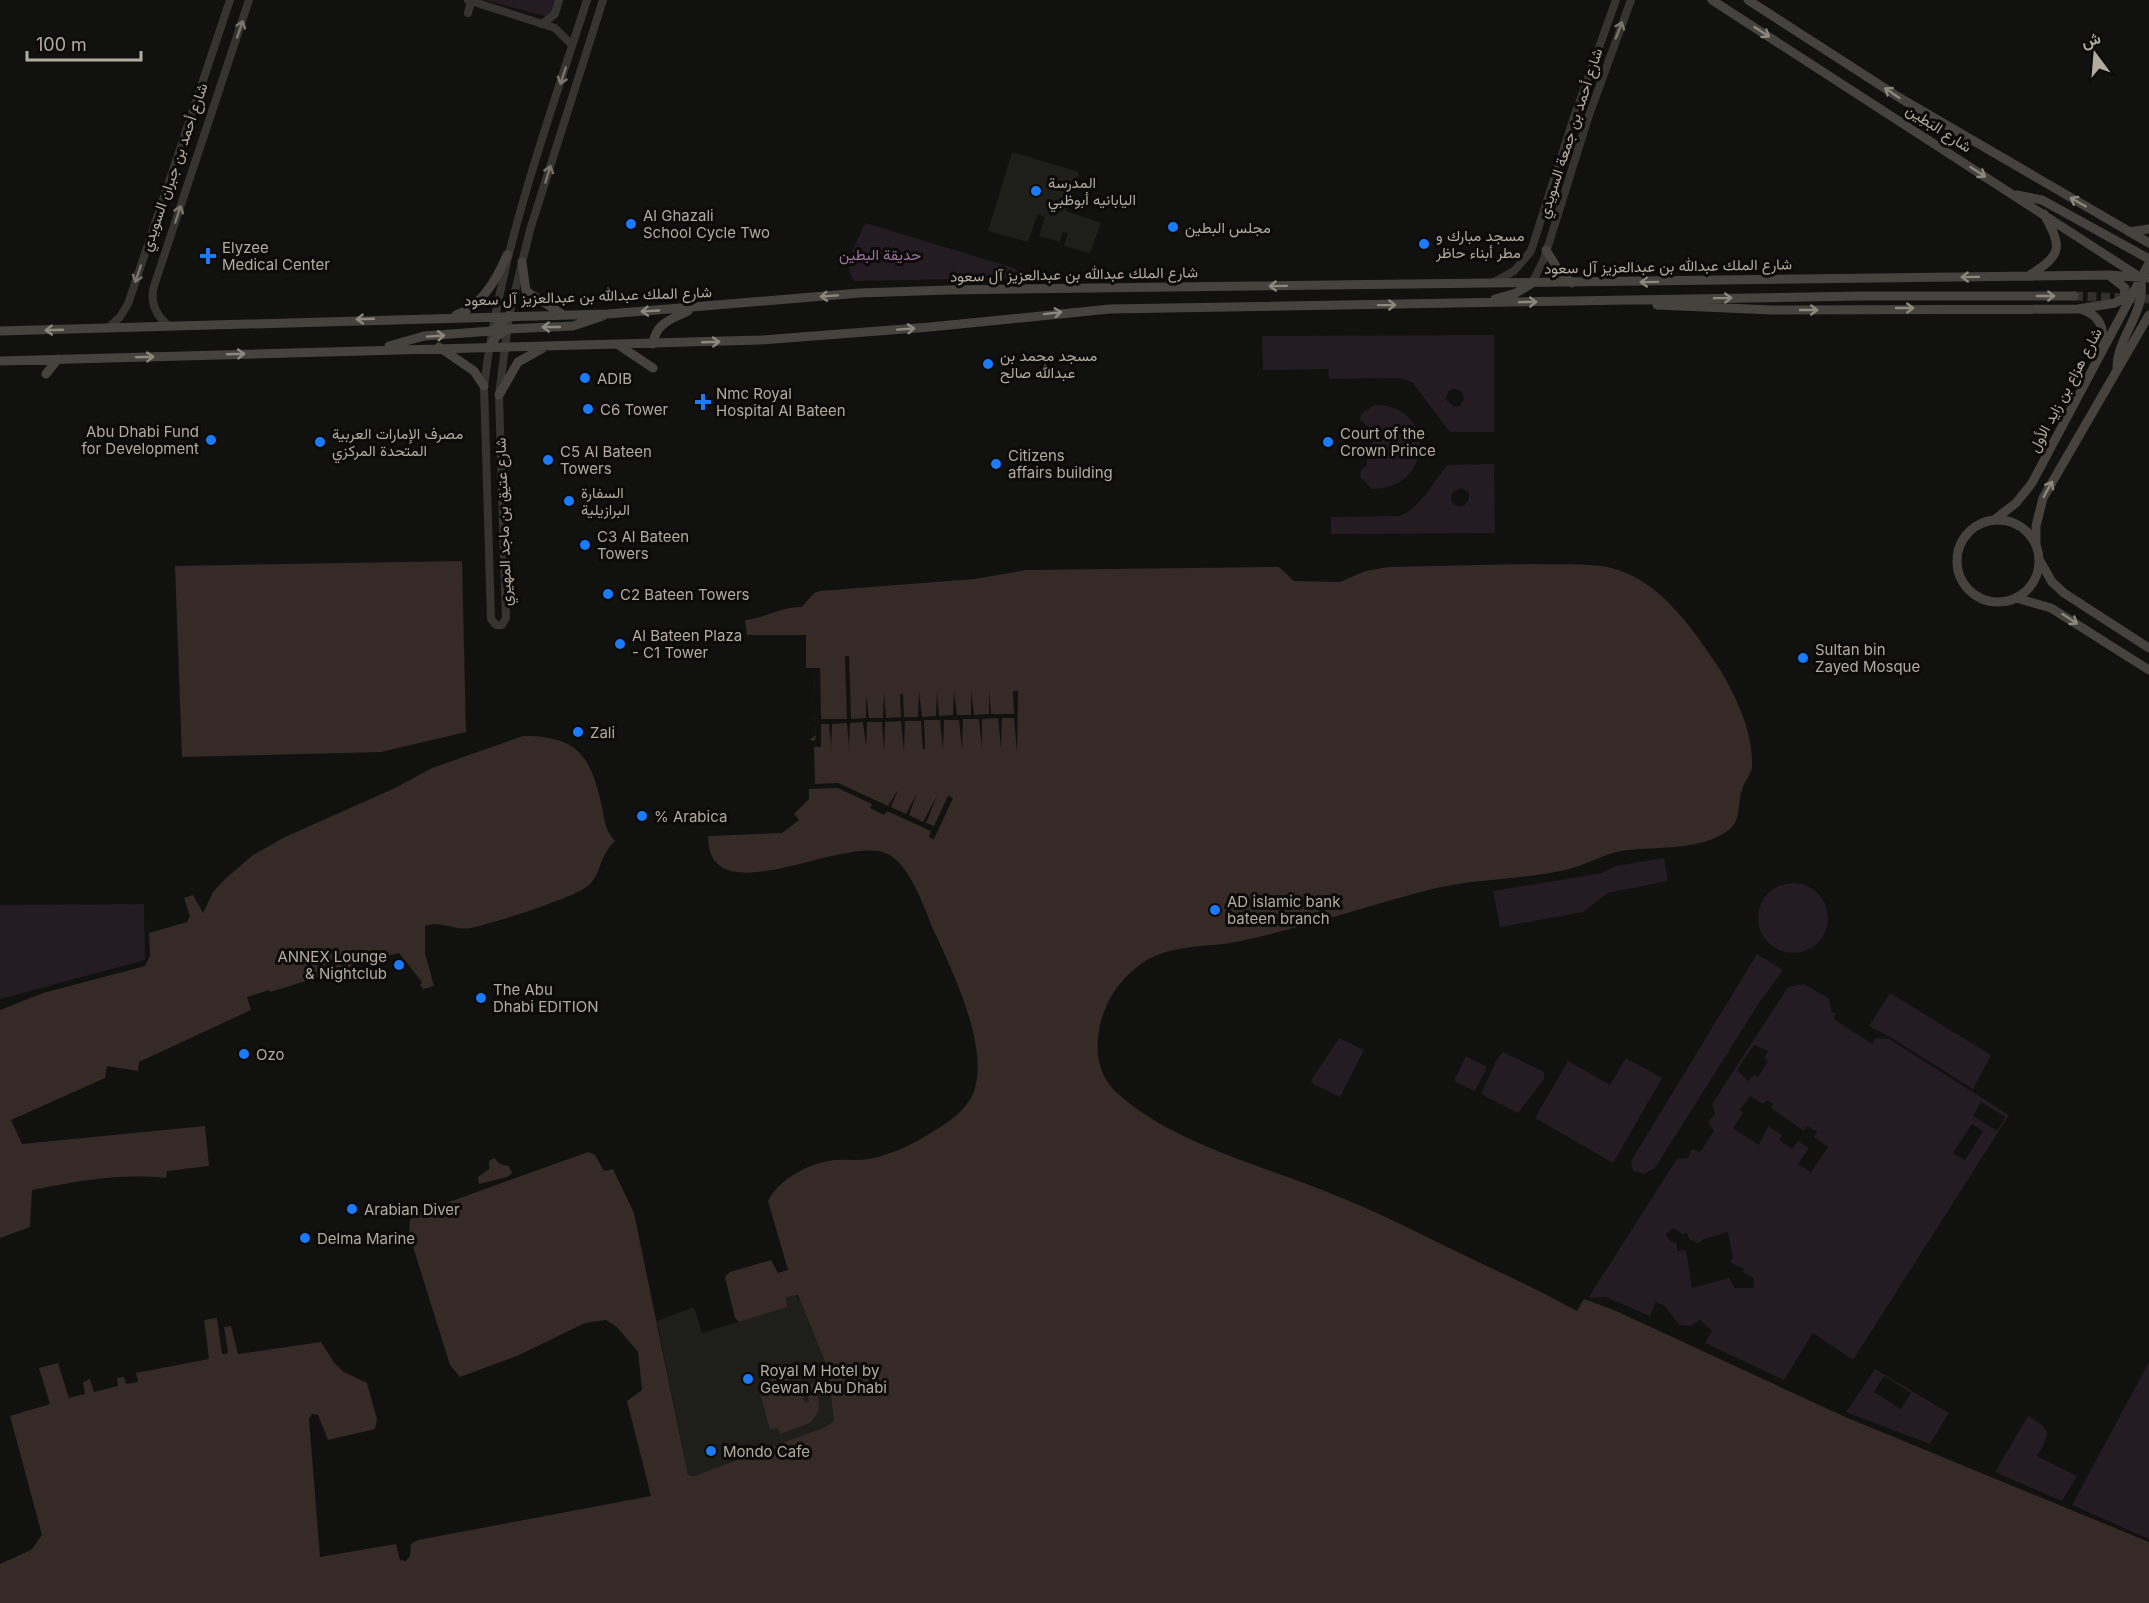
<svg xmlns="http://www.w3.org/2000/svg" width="2149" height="1603" font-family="Inter,Vazirmatn,sans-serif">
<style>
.built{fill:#1e1e1a}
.green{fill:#241b23;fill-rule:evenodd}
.water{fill:#352a25}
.pier{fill:#11110f}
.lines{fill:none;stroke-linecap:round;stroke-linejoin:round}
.secondary-tunnel{stroke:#31302c;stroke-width:9;stroke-dasharray:9 4.5;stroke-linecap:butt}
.tertiary{stroke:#363430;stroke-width:8}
.secondary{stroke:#46433e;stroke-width:9}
.oneway{stroke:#7b756c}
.oneway2{stroke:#8d877c}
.poi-dot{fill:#197cff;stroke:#0c0b0a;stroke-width:2}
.labels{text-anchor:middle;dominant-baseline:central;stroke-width:6;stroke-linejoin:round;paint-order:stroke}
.street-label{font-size:15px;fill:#b3ab9e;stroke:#0c0b0a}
.poi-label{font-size:15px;fill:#b3ab9e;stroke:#0c0b0a;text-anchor:start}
.park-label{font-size:15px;fill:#9f73a1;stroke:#0c0b0a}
</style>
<rect width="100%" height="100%" fill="#11110f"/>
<path class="built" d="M1012,152L1079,172L1066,211L1101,223L1090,253L1064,246L1068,233L1063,232L1060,242L1039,236L1045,218L1038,214L1028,242L988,231Z
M795,1294L806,1309L827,1366L834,1421L825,1427L694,1476L688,1475L657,1321L694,1307L702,1333L786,1307V1297Z"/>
<path class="green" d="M485,0H556V11L548,17Z
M865,223L1014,268L1025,278L854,281C841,264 858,241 865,223Z
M1494,335V432H1450L1412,382L1398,378L1329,379L1328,369L1263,370L1262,336ZM1454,388L1462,392L1464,398L1460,406L1454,407L1445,399L1449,391Z
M1374,405C1435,402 1436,489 1372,489L1360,477L1361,470L1367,465V457L1371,452L1372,439L1367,435L1368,427L1360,420L1361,414Z
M1494,464L1495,533L1331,534V517L1400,516C1421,507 1433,483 1447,465ZM1462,488L1469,493V499L1464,506C1456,508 1451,504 1451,496L1454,491Z
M1664,858L1668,881L1608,893L1583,912L1500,927L1493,891L1602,873L1615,866Z
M1758 918a35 35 0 1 1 70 0a35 35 0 1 1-70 0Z
M144,904L145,960L0,999V905Z
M1757,954L1783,970L1759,1003L1655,1168L1644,1174L1633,1171L1631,1161Z
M1804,984L1829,999L1832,1012L1836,1014L1834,1019L1872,1044L1876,1038L1889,1039L2009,1115L1853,1360L1813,1333L1784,1380L1705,1343L1712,1331L1700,1320L1691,1326L1679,1325L1665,1306L1656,1302L1650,1316L1606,1297L1588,1298L1677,1159L1688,1158L1692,1149L1700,1152L1714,1131L1708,1122L1715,1114L1712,1104L1788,987ZM1754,1045L1768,1051L1764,1058L1768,1061L1758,1077L1754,1074L1748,1081L1737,1070ZM1750,1096L1763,1104L1767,1100L1773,1104L1771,1108L1804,1131L1807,1126L1817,1132L1814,1137L1828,1147L1811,1172L1798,1164L1809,1148L1798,1141L1792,1149L1779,1140L1782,1135L1768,1126L1759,1145L1733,1128L1743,1113L1740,1110ZM1981,1102L2005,1117L1997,1131L1973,1116ZM1972,1124L1983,1131L1965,1160L1953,1153ZM1673,1228L1683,1234L1687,1233L1689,1239L1698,1243L1704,1239L1728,1232L1733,1258L1730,1262L1744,1269L1743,1272L1753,1278L1754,1288H1735L1729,1278L1692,1288L1686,1250L1677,1251V1244L1669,1240L1666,1234Z
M1890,993L1991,1055L1973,1089L1890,1037L1869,1026Z
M1339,1038L1364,1050L1340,1097L1313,1084L1311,1080Z
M1503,1052L1544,1072V1079L1518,1113L1481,1094L1496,1061Z
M1466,1056L1487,1067L1475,1091L1454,1081Z
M1626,1058L1662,1078L1613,1163L1535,1118L1568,1061L1610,1085Z
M2149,1362V1539L2072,1505Z
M1875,1369L1949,1413L1930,1444L1846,1412ZM1884,1376L1911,1393L1901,1409L1874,1392Z
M2028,1416C2054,1431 2050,1432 2037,1456L2077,1476L2062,1501L1995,1472Z"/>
<path class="water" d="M462,561L466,732L381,752L182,757L175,566Z
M1531,564C1556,565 1583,563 1607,567C1657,577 1690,625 1717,665C1735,693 1754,733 1752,767C1751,776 1744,781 1742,790C1737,803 1742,818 1730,829C1700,853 1651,845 1616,852C1597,857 1580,868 1560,871C1516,880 1471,879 1428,890C1365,907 1304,927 1241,941C1205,949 1168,942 1137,967C1110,988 1095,1021 1098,1055C1100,1069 1105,1082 1116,1092C1170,1142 1260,1165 1327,1192C1377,1211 1424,1236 1472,1259C1508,1276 1543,1292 1577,1311L1584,1299L1614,1310L1843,1416L2149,1542V1603H0V1564L31,1550L42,1535L10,1416L50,1404L39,1368L58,1363L69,1398L85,1394L83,1382L90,1379L94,1392L118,1386L117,1378L124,1377L126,1384L138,1382L136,1373L209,1359L204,1320L217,1318L222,1354L228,1353L224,1327L231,1326L238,1354L321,1342L335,1364L344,1372L367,1383L377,1419L375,1429L328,1440L318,1415L312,1414L309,1419L320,1557L396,1544L400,1560L406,1561L410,1556L411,1544L418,1540L651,1496L627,1401L642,1390L638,1352L617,1327L606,1320L585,1323L517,1356L460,1377L450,1365L409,1234L410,1220L416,1214L588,1152L595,1155L604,1171L613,1169L634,1213L688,1475L694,1476L825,1427L834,1421L827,1366L798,1295L786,1297L787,1307L739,1322L735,1318L725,1277L730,1272L771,1260L778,1273L788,1270L768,1201C778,1179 813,1161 836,1160C846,1159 857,1161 868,1159C891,1155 914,1144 934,1131C950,1121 965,1111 973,1094C991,1049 952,970 933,929C923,905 912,870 890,855C849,830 708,920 708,836L782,833L799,820L794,814L809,799V740L816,735L814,713H810V699L815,698L814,672H806V635H747L745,620C765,618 783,606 802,607L814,593L820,591L974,579L1026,570L1279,567L1294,581L1340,582L1365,571L1389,567Z
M523,736C575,736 590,753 601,803C605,820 604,828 615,841C598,857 602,873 589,885C575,898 493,923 471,928C456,931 441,920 425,926V953L434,986L423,989L420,985L422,982L399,953L374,959L380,970L377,972L368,962L270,992L269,990L247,997L251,1010L139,1062L138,1071L107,1066L105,1078L11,1120L22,1144L205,1126L209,1166L167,1171L166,1178C119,1173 77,1181 32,1190L30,1227L0,1238V1010L43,993L145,966L150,956L149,933L187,922L190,916L184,898L193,895L203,913L213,892L225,879L253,855L285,837L395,788L432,768Z
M494,1158L500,1164L509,1166L512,1173L507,1177L479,1184L478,1177L489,1169V1161Z
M794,1368L797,1378L779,1382L780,1387L791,1383L793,1389L800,1387L805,1403L809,1401L804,1386L817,1382L819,1411L810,1423L780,1434L778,1428L770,1430L759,1389L766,1379L765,1376Z"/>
<path class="pier" d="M845,656H849L851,719L866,718V695L869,718H883L884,693L886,718L901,717L900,694H903L904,717H918L919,692L922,717L936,716L937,692L939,716L953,715L954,691L957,715H971V691L974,715L989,714V691L991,714H1014L1013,691H1018L1017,752L1014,718H1002L1001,748L998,718L982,719V748L979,719H963L962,749L959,720H944L943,749L940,720H924L925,748L923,750L921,721H905L904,751L901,721L885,722L884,752L882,722H867L866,746L863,722L850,723L849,747L847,723L832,724L831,747L829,724H821V747H814L815,784L838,783L888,806L898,790L891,807L906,814L917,793L909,815L923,822L937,796L926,823L934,826L948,796L953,798L934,839L929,837L931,831L887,811L884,815L870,808L872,804L838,788L809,789V740L815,741L816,735L814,713H810V699L815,698L814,672H806V668H820L821,719H847Z"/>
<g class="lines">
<path class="secondary-tunnel" d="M2074,296L2149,299"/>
<path class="tertiary" d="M468,0L555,28L572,45
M587,0C546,127 500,253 484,386L491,619L496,625H502L506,618L499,395L509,316L530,230L603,0
M468,13L471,1
M542,24L555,14L559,0
M1494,282L1514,271L1531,251L1574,117L1616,0
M1532,283L1544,259L1588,118L1631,0
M169,326C155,315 150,302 154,286L249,0
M108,328L120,317L128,304L230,0"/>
<path class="secondary" d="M1712,0L2138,276
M1748,0L1900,98L2149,243
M2017,195L2042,200L2149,259
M2129,232L2149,229
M1546,250L1559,271L1572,283
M522,262L526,291L562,314
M2030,275C2063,254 2062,247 2044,214
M1495,299L1516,293L1531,284
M1657,305L1772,310L2078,309L2115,303L2124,298L2125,288L2110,276
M2083,310C2101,316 2104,329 2103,346
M456,315C482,306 497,279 507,255
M0,331L608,314L860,293L948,290L2109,275L2149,278
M653,344C656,323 670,320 688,311
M389,346L424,336L492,331L509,316
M490,346L497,336L508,329L573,326L603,316
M620,346L653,368
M439,347L474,371L484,386
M0,361L761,340L930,327L1110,309L1861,296H2074
M2117,368C2117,335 2149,310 2140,277
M46,374L58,359
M499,395L518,362L543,348
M1994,520L2016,503L2032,483L2149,263
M1957 561a41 41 0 1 1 82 0a41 41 0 1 1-82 0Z
M2036,545V526L2043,498L2149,315
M2040,561L2052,582L2064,593L2149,648
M2016,598L2051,608L2149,670"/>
</g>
<defs><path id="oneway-shaft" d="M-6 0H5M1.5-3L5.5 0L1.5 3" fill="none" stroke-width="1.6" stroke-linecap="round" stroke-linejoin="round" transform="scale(1.5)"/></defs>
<g class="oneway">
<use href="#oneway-shaft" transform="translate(240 29) rotate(-71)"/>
<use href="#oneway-shaft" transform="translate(1619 30) rotate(-69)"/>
<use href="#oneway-shaft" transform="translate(563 76) rotate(108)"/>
<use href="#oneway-shaft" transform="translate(548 174) rotate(-73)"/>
<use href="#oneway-shaft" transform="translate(178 214) rotate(-72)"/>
<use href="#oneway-shaft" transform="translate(138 274) rotate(109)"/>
</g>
<g class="oneway2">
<use href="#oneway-shaft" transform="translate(1762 32) rotate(33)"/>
<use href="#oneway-shaft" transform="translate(1892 93) rotate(-146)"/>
<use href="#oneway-shaft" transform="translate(1978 172) rotate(33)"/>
<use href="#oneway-shaft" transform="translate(2078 202) rotate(-150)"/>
<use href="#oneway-shaft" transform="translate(1970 277) rotate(179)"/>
<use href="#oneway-shaft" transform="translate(1649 282) rotate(179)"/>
<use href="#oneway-shaft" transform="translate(1278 286) rotate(179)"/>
<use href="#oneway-shaft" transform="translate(829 296) rotate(176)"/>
<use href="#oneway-shaft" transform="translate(2046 296)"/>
<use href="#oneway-shaft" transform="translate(1723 298) rotate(-1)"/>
<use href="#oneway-shaft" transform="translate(1528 302) rotate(-1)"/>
<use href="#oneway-shaft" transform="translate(1387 305) rotate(-1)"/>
<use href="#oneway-shaft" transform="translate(1905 308)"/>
<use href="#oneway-shaft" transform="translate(1809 310)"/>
<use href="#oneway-shaft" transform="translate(650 311) rotate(177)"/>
<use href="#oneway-shaft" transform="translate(1053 313) rotate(-7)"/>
<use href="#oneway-shaft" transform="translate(365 319) rotate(178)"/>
<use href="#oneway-shaft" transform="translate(551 327) rotate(180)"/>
<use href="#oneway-shaft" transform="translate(906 329) rotate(-4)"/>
<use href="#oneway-shaft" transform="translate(54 330) rotate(178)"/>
<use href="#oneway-shaft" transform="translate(436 336) rotate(-4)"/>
<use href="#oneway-shaft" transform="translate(711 342) rotate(-2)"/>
<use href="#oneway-shaft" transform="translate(236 354) rotate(-2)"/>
<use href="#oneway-shaft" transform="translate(145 357) rotate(-2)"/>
<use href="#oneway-shaft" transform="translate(2048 489) rotate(-61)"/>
<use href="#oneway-shaft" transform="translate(2070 619) rotate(33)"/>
</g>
<g class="poi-dot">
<circle cx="1036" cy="191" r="6"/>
<circle cx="631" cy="224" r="6"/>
<circle cx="1173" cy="227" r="6"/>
<circle cx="1424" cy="244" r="6"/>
<path d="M205 247h6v6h6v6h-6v6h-6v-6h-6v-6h6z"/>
<circle cx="988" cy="364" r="6"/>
<circle cx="585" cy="378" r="6"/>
<path d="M700 393h6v6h6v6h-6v6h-6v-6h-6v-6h6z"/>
<circle cx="588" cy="409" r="6"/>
<circle cx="211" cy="440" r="6"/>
<circle cx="320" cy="442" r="6"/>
<circle cx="1328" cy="442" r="6"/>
<circle cx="548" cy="460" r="6"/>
<circle cx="996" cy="464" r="6"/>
<circle cx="569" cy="501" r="6"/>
<circle cx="585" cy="545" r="6"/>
<circle cx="608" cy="594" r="6"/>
<circle cx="620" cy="644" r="6"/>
<circle cx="1803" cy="658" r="6"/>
<circle cx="578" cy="732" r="6"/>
<circle cx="642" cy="816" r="6"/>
<circle cx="1215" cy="910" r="6"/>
<circle cx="399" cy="965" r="6"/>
<circle cx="481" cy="998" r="6"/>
<circle cx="244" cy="1054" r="6"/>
<circle cx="352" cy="1209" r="6"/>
<circle cx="305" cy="1238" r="6"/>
<circle cx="748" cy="1379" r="6"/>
<circle cx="711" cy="1451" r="6"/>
</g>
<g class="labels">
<g class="street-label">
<text transform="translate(1939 128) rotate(33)">شارع البَطِين</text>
<text transform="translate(1570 133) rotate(-72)">شارع أحمد بن جمعة السويدي</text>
<text transform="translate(174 167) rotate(-71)">شارع أحمد بن جبران السويدي</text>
<text transform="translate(1668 266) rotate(-1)">شارع الملك عبدالله بن عبدالعزيز آل سعود</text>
<text transform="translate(1074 274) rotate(-1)">شارع الملك عبدالله بن عبدالعزيز آل سعود</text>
<text transform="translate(588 296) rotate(-2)">شارع الملك عبدالله بن عبدالعزيز آل سعود</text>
<text transform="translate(2065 390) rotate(-62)">شارع هزاع بن زايد الأول</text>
<text transform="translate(503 522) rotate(-92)">شارع عتيق بن ماجد المهيري</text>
</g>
<g class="poi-label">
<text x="1048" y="182">المدرسة<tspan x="1048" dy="17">اليابانيه أبوظبي</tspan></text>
<text x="643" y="215">Al Ghazali<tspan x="643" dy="17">School Cycle Two</tspan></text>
<text x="1185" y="227">مجلس البطين</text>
<text x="1436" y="235">مسجد مبارك و<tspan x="1436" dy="17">مطر أبناء حاظر</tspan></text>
<text x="222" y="247">Elyzee<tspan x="222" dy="17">Medical Center</tspan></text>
<text x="1000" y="355">مسجد محمد بن<tspan x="1000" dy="17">عبدالله صالح</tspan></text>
<text x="597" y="378">ADIB</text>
<text x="716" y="393">Nmc Royal<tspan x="716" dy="17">Hospital Al Bateen</tspan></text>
<text x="600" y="409">C6 Tower</text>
<text x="199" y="431" text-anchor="end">Abu Dhabi Fund<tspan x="199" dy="17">for Development</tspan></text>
<text x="332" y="433">مصرف الإمارات العربية<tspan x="332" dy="17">المتحدة المركزي</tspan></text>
<text x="1340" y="433">Court of the<tspan x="1340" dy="17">Crown Prince</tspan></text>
<text x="560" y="451">C5 Al Bateen<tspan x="560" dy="17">Towers</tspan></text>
<text x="1008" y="455">Citizens<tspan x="1008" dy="17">affairs building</tspan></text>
<text x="581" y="492">السفارة<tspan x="581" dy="17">البرازيلية</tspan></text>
<text x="597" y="536">C3 Al Bateen<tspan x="597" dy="17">Towers</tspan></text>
<text x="620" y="594">C2 Bateen Towers</text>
<text x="632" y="635">Al Bateen Plaza<tspan x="632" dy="17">- C1 Tower</tspan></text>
<text x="1815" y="649">Sultan bin<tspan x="1815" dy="17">Zayed Mosque</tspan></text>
<text x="590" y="732">Zali</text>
<text x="654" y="816">% Arabica</text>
<text x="1227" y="901">AD islamic bank<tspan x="1227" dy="17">bateen branch</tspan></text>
<text x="387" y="956" text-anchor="end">ANNEX Lounge<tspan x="387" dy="17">&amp; Nightclub</tspan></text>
<text x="493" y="989">The Abu<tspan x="493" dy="17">Dhabi EDITION</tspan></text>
<text x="256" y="1054">Ozo</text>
<text x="364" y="1209">Arabian Diver</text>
<text x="317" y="1238">Delma Marine</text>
<text x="760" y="1370">Royal M Hotel by<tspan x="760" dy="17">Gewan Abu Dhabi</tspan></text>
<text x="723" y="1451">Mondo Cafe</text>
</g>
<g class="park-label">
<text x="880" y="254">حديقة البطين</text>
</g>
</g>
<g transform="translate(2095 54) rotate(344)" stroke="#0c0b0a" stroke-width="4.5" paint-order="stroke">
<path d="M0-4.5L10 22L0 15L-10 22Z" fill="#b3ab9e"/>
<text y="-9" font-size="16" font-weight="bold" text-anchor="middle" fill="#b3ab9e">ش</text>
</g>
<path d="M27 51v9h114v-9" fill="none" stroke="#b3ab9e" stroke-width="3"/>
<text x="36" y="51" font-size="18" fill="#b3ab9e" stroke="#0c0b0a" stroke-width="4.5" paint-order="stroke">100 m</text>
</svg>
